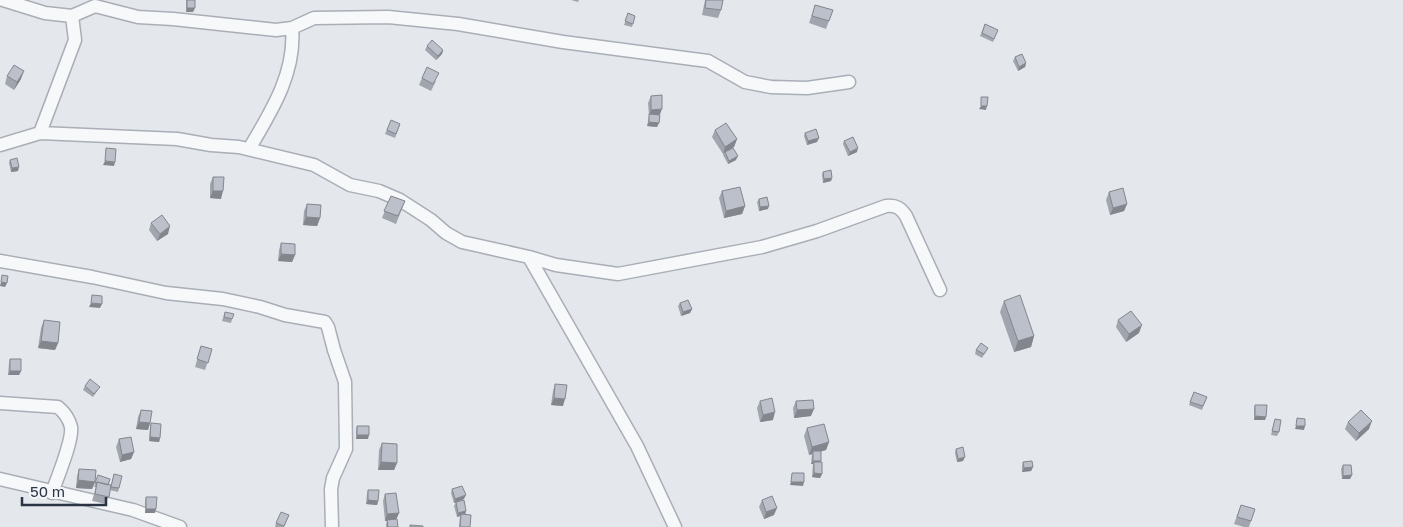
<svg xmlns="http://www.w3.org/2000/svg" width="1403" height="527" font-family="'Golos Text',sans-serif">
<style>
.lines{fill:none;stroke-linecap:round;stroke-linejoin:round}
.minor-casing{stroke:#a9aeb7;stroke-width:15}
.minor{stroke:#f7f8fa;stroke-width:12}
.wall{fill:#a1a5ae}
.shaded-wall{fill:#83868d}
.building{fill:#bbc0ca;stroke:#83868d}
</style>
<rect width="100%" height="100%" fill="#e4e7ec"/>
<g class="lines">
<defs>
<path id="minor" d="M3,0L45,13L72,16
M292,28L314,18L388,17L458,24L563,42L700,60L708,61L745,82L771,87L807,88L849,82
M40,133L75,40L72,16L95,6L138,17L173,19L276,30L292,28C296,73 271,112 249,149
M0,145L40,133L177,139L211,145L239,147L314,165L350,185L379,191L400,200L431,220L446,233L462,242L529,257L556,265L618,274L762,247L817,231L886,206C896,205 901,208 906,216L940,290
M529,257L637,446L675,527
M0,261L92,277L166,293L223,299L260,307L285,315L325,322L328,327L334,350L345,382L346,449L333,478L331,489L332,527
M0,403L58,407C64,412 69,418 71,427C73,441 57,478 52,493
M0,479L133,510L180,527"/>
</defs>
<use href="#minor" class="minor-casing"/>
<use href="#minor" class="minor"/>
</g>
<path class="wall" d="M186,0H195L193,12H186Z
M571,0H579L578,2Z
M705,0H723L721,10L718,18L702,15Z
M815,5L833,10L826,29L809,23Z
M628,13L635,16L632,27L624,25Z
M985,24L998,30L993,42L980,36Z
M427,46L443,50L442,54L436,60L425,50Z
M1015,57L1026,63L1025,67L1018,71L1013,61Z
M7,76L21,79L14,90L5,84Z
M422,78L436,81L431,91L419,85Z
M651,96L659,117L657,127L647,126L649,116L648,103Z
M391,120L400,124L395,138L385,134Z
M715,130L737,139L734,147L731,148L736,160L728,164L723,155L724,153L723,154L712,137Z
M805,133L817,142L807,145L804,136Z
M844,141L857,152L848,156L843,144Z
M10,160L18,171L11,172L9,163Z
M823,172L832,178L831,181L823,183L822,175Z
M213,177L221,199L210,198V184Z
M722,191L745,206L742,214L724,218L719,198Z
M1109,192L1127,204L1124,211L1110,215L1106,200Z
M391,196L405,201L396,224L382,218Z
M759,199L768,209L759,211L757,202Z
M307,204L320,218L317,226L303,225L304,211Z
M151,223L168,234L157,241L149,230Z
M281,243L295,255L292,262L278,261L279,250Z
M1004,301L1034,336L1031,347L1014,352L1000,312Z
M680,303L692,309L690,313L681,316L678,306Z
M225,312L232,319L231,323L222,321Z
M44,320L58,343L55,350L38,348L41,328Z
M1118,320L1139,333L1126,342L1116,327Z
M201,346L212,349L205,370L195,367Z
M988,348L982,358L975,354L976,350Z
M10,359L21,371L19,375H8L9,363Z
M555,384L563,406L551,405L553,391Z
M85,386L98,390L93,397L83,390Z
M1194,392L1207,397L1202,410L1189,405Z
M760,401L773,420L760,422L757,408Z
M796,401L811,416L794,418L793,408Z
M1255,405L1266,417L1265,420H1254V408Z
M141,410L150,423L148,430L136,429L138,417Z
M1275,419L1279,432L1277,436L1271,435Z
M1348,422L1369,429L1356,441L1345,429Z
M151,423L160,438L159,442L149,441L150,427Z
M357,426L368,439H356V430Z
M807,428L829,442L826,450L821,451L820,462L822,474L820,478L812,477L813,464H811L812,454L809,455L804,436Z
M119,439L134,452L131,459L120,462L116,447Z
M382,443L397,463L394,470H378L379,450Z
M956,449L963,461L957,462L955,453Z
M1023,462L1033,467L1031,471L1022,472V466Z
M1343,465L1352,475L1350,479H1342L1341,469Z
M79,469L95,482L92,489L76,488L77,476Z
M114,474L119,488L118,492L110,490L106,504L92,501L96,487H94L98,475L108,485H111Z
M452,489L464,499L454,503L451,493Z
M368,490L378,501L377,505L366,504L367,494Z
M385,494L399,513L396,519L398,527H386V524L387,521H385L383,501Z
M146,497L155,513H145V501Z
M762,500L774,515L764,519L759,507Z
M456,502L466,511L465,514L470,527H459L460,516L457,517L454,506Z
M1241,505L1255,509L1249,527H1244L1234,524Z
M289,515L284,527H275L276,523Z"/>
<path class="shaded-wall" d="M187,8H195L193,12H186Z
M443,50L442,54L436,60L438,56Z
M1026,63L1025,67L1018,71L1019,67Z
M24,71L21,79L14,90L17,82Z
M981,106H987L986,110L979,109Z
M662,109L659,117L649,115L651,110Z
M649,122L659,123L657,127L647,126Z
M819,138L817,142L807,145L808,141Z
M737,139L734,147L725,152L723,154L725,147Z
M858,148L857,152L848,156L850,152Z
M738,156L736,160L728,164L729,161Z
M105,161L115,162L114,166L103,165Z
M19,167L18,171L11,172L12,168Z
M832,178L831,181L823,183L824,179Z
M213,191H223L221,199L210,198Z
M1127,204L1124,211L1110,215L1113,208Z
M745,206L742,214L724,218L726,211Z
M769,206L768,209L759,211L760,207Z
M306,217L320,218L317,226L303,225Z
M170,226L168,234L157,241L160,234Z
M281,254L295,255L292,262L278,261Z
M1,282L7,283L5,287L0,286Z
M91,303L102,304L100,308L89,307Z
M692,309L690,313L681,316L683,312Z
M1142,325L1139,333L1126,342L1129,334Z
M1034,336L1031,347L1014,352L1018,341Z
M41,341L58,343L55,350L38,348Z
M10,371H21L19,375H8Z
M554,398L565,399L563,406L551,405Z
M814,409L811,416L794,418L797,410Z
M775,412L773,420L760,422L763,415Z
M1255,416L1266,417L1265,420H1254Z
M1372,421L1369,429L1356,441L1359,433Z
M139,422L150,423L148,430L136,429Z
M1296,426H1305L1304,430L1295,429Z
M357,435H369L368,439H356Z
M150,437L160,438L159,442L149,441Z
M829,442L826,450L813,454V451L812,454L809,455L812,447Z
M134,452L131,459L120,462L122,455Z
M965,457L963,461L957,462L958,459Z
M813,461H821L819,464L814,462L813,464H811Z
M381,462L397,463L394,470H378Z
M1033,467L1031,471L1022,472L1024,468Z
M814,473L822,474L820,478L812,477Z
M1352,475L1350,479H1342L1343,476Z
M78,480L95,482L92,489L76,488Z
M791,482H804L803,486L790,485Z
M466,495L464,499L454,503L455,499Z
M368,500L378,501L377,505L366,504Z
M777,508L774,515L764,519L766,512Z
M146,509H156L155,513H145Z
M466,511L465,515L461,514L460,516L457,517L458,513Z
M399,513L396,520L385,521L387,514Z"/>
<path class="building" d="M187,0H195V8H187Z
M706,0H723L721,10L705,8Z
M815,5L833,10L829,21L812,16Z
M628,13L635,16L633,24L625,21Z
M985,24L998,30L994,39L982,33Z
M432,40L443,50L438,56L427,46Z
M1022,54L1026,63L1019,67L1015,57Z
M14,65L24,71L17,82L7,76Z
M427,67L439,73L433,84L422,78Z
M662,95V109L651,110V96Z
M981,97H988L987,106H981Z
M649,114L660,115L659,123L649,122Z
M391,120L400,124L396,134L387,130Z
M726,123L737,139L725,147L715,130Z
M816,129L819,138L808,141L805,133Z
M853,137L858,148L850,152L844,141Z
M106,148L116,149L115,162L105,161Z
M733,148L738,156L729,161L725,152Z
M17,158L19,167L12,168L10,160Z
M831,170L832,178L824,179L823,172Z
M213,177H224L223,191H213Z
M740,187L745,206L726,211L722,191Z
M1123,188L1127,204L1113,208L1109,192Z
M391,196L405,201L398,216L384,211Z
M767,197L769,206L760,207L759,199Z
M307,204L321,205L320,218L306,217Z
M162,215L170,226L160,234L151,223Z
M281,243L295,244V255L281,254Z
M2,275L8,276L7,283L1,282Z
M92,295L102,296V304L91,303Z
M1020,295L1034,336L1018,341L1004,301Z
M688,300L692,309L683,312L680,303Z
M1131,311L1142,325L1129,334L1118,320Z
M225,312L234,314L232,319L224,317Z
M44,320L60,322L58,343L41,341Z
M981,343L988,348L984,354L976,350Z
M201,346L212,349L208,363L197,359Z
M10,359H21V371H10Z
M90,379L100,387L94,394L85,386Z
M555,384L567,385L565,399L554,398Z
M1194,392L1207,397L1203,406L1190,402Z
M772,398L775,412L763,415L760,401Z
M813,400L814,409L797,410L796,401Z
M1255,405H1267L1266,417L1255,416Z
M141,410L152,411L150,423L139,422Z
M1361,410L1372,421L1359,433L1348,422Z
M1297,418L1305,419V426H1296Z
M1275,419L1281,420L1279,432L1272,431Z
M151,423L161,424L160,438L150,437Z
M824,424L829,442L812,447L807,428Z
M357,426H369V435H357Z
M131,437L134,452L122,455L119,439Z
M382,443L397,444V463L381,462Z
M963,447L965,457L958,459L956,449Z
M813,451H821V461H813Z
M1032,461L1033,467L1024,468L1023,462Z
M814,462H822V474L814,473Z
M1343,465H1351L1352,475L1343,476Z
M79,469L96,470L95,482L78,480Z
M792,473H804V482H791Z
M114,474L122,476L119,488L111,487Z
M98,475L110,479L108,485L97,482V483H95Z
M97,482L111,485L109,497L95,494Z
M462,486L466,495L455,499L452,489Z
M368,490H379L378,501L368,500Z
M396,493L399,513L387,514L385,494Z
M772,496L777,508L766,512L762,500Z
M146,497H157L156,509H146Z
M464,500L466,511L458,513L456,502Z
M1241,505L1255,509L1251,521L1237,517Z
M281,512L289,515L284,526L276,523Z
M461,514L471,515L470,527H460Z
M397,519L398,527H388L387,520Z
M410,525L423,526V527H410Z"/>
<path d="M22 497v8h84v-8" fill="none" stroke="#2b3445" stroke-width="2.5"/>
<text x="30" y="497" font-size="15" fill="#2b3445" stroke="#f4f6f9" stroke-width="4" paint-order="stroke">50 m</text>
</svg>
